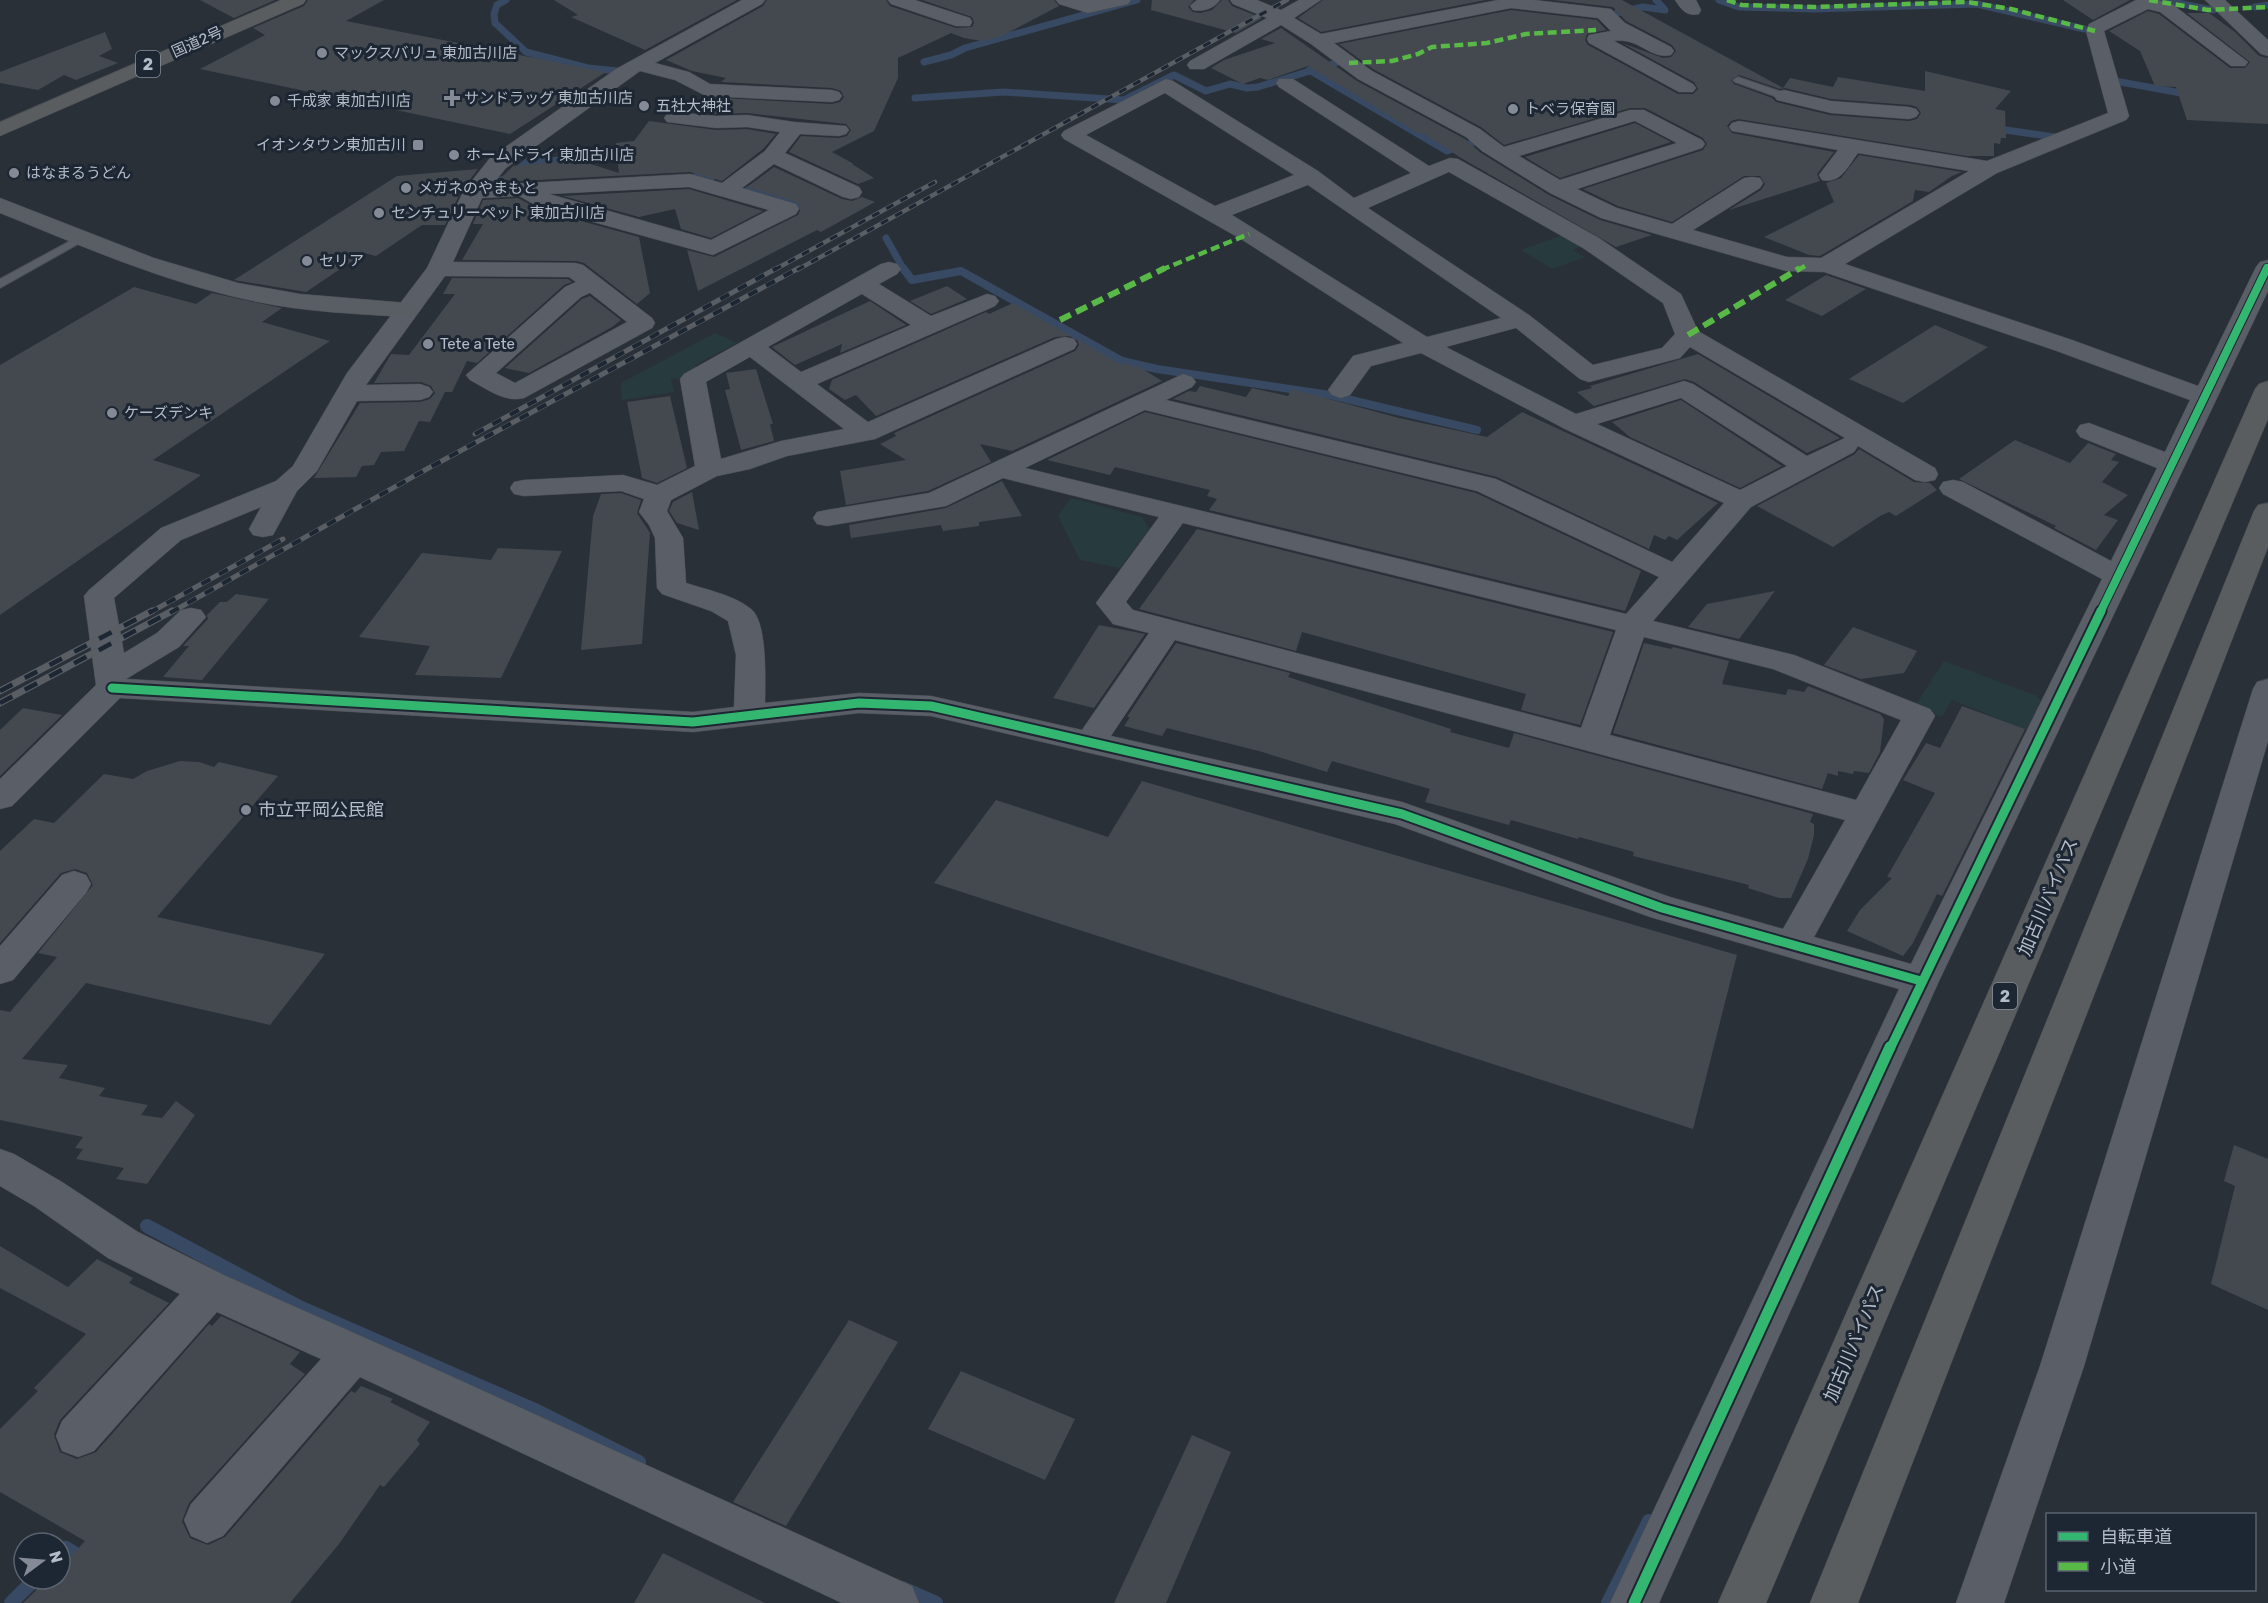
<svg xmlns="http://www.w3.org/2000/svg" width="2268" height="1603" font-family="Rubik,'Noto Sans JP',sans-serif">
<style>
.green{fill:#273a3e}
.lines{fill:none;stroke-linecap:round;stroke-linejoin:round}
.stream-far2{stroke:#384963;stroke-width:7}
.stream-far1{stroke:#384963;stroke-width:8}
.stream{stroke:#384963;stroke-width:14}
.building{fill:#444950;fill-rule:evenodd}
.lane-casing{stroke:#484c53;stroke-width:2}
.street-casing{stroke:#484c53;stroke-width:1}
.secondary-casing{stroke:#484c53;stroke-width:1}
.highway-casing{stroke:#474c53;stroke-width:1}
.lane{fill:#5a5e66;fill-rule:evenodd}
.street{fill:#5a5e66;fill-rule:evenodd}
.secondary{fill:#595d64;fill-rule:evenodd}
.highway{fill:#5a5d60;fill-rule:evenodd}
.rail-far2-casing{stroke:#595d64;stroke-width:4.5}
.rail-far1-casing{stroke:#595d64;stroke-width:5}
.rail-casing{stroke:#595d64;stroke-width:7}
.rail-far2{stroke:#1d2633;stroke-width:3;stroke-dasharray:8;stroke-linecap:butt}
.rail-far1{stroke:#1d2633;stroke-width:4;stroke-dasharray:10;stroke-linecap:butt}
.rail{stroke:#1d2633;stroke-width:4.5;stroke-dasharray:14;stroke-linecap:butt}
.quiet-far1{stroke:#58b947;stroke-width:4.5;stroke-dasharray:9 4.5;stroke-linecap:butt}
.quiet{stroke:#58b947;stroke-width:6;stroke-dasharray:12 6;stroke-linecap:butt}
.cycleway-far3-casing{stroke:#1d2633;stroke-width:8}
.cycleway-far2-casing{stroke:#1d2633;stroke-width:10}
.cycleway-far1-casing{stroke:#1d2633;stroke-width:13}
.cycleway-casing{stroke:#1d2633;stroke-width:15}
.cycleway-far3{stroke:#33b770;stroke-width:5}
.cycleway-far2{stroke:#33b770;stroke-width:8}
.cycleway-far1{stroke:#33b770;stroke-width:9}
.cycleway{stroke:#33b770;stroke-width:11}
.poi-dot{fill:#848b96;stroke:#1d2633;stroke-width:2}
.labels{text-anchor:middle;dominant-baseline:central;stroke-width:6;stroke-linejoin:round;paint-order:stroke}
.far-street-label{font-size:15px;fill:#b4bcc9;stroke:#1d2633}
.far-poi-label{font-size:15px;fill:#b4bcc9;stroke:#1d2633;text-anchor:start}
.shield{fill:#1d2633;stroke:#878f9c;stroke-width:1.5}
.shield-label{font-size:16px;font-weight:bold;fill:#b4bcc9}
.poi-label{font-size:18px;fill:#b4bcc9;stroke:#1d2633;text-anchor:start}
.street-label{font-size:18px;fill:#b4bcc9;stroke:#1d2633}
</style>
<rect width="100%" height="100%" fill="#2a3038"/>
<path class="green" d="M1563,235L1582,246L1573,250L1585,257L1552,269L1521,250Z
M715,333L737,343L695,365L697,367L680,378L671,379L674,392L622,400L621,383Z
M1071,498L1142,517L1149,529L1120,568L1080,560L1058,516Z
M1944,661L2035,695L2041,700L2027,730L1952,700L1942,717L1915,706Z"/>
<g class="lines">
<path class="stream-far2" d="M506,0L497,5L494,14L495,23L526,52L588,68L618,71
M1719,0L1739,7L1813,9L1977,4L2084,29
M2162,0L2213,10
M2255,7L2268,5
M1617,13L1643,7L1665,10L1656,0
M924,62L951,55L965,48L1137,0
M1309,70L1447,151L1475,142
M2115,81L2192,95
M915,98L1004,92L1124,100L1174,75L1206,91L1230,84L1247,88L1258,87L1339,62
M1992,128L2054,137
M703,162L697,170V175L711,179
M492,183L507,178L527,162L630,156
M748,190L811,209
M886,238L904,270"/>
<path class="stream-far1" d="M903,268L912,280L961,271L1122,361L1157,369L1330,395L1477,430"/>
<path class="stream" d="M147,1226L299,1307L537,1411L639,1462
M60,1554L66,1548L84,1559
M902,1588L936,1603
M11,1603L35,1579
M1608,1603L1649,1521"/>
</g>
<path class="building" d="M200,0H275L234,18Z
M308,0H384L346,21L606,72L510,134L200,69L265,35L253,28L304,6Z
M554,0H737L645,50L571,17L578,15Z
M767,0H886L890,6L956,28L972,27L974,23L972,17L922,0H1054L1059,6L1000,37L982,41L964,38L951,33L898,58V78L874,131L832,152L854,164H852L874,178L858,184L789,152L801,136L839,138L847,136L851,130L846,124L747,113L716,114L687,111L703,97L832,104L840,102L844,97L841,91L832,88L721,82L726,78L692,71L666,60L763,6Z
M1152,0H1194L1188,7L1193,12L1200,13L1212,10L1222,0H1228L1232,6L1262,18L1236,33L1151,10Z
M1323,0H1486L1321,32L1298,18Z
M1553,0H1622L1783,88L1790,78L1833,87L1838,77L1925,91V71L2011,91L1995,109L2005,111L2006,138H2001L2000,144L1994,143V156H1967L1738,119L1731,121L1727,126L1732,133L1834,152L1817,174L1820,181L1729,210L1761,190L1765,184L1760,176H1744L1672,222L1618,206L1583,189L1703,150L1707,144L1703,138L1645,108H1630L1504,145L1481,127L1373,69L1339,44L1511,10L1597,20L1606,30L1587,34L1585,40L1588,45L1678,94H1693L1698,89L1694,82L1622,43L1663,58L1671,57L1676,51L1672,45L1626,21L1613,7ZM1739,75L1780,89L1785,88L1831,99L1910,105L1917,107L1921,113L1917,119L1909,121L1830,115L1776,102L1772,98L1734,84L1731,80Z
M2063,0H2130L2093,20Z
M2148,11L2159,14L2230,68H2245L2250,62L2187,13H2209L2235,32L2259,56L2268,58V124L2187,120L2176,87L2155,86L2140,51L2109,31Z
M1281,28L1357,81L1465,139L1481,153L1549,195L1600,220L1652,235L1616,247L1461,158L1423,133L1420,134L1308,66L1268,80L1260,78L1243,84L1211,68L1224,60L1275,43L1261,39Z
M105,32L112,49L99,56L118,63L76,80L64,75L38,90L0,83V72Z
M649,121L716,130L747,129L776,134L763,149L722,181L690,172L497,182L513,166L578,160L619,173L616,143L634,141Z
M1635,123L1671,142L1560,178L1525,157Z
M1859,155L1962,172L1952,176L1929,192L1915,190L1913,201L1820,256L1809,255L1764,237L1834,202L1826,183L1841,178Z
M774,167L842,199L852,201L862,197L875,202L821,232L817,230L698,291L687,250L714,257L798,215L801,208L797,202L747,187Z
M478,169L461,191L445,225H422L376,256L364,253L306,292L234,280L397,176Z
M689,189L763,211L711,238L681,229L675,209L639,217L563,196Z
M518,198L538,209L639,237L650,293L637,304L584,263L576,261L462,260L483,224H473L483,200Z
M1826,275L1866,289L1822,316L1785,300Z
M452,278L568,279L572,282L564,285L477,363L467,361L452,392H445L430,422L419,421L404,451L381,452L374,465L362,466L356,477L314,478L360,403L420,402L430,399L435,393L431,386L421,382L374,383L391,354L409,355L455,294H443Z
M947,286L967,299L931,314L910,301Z
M134,287L196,304L212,293L282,308L262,322L330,341L153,460L201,475L0,615V365Z
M590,296L621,320L612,327L529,373L505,368L582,299Z
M870,301L906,325L840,353L842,344L795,365L772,347Z
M1013,303L1071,336L1055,337L876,416L856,395L845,400L829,389L832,380L986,312L989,314Z
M1935,325L1988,347L1903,403L1849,379Z
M1077,339L1122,365L1127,363L1134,367L1138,366L1162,381L1012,451L980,444L991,462L928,491L846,505L840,471L906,460L880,444L896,436L894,433L1075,351L1079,345Z
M1698,354L1840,438L1807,453L1694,382L1685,379L1594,406L1577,392L1592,388L1590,386Z
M756,369L773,424H770L774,441L741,450L725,390L730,389L726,373Z
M1200,386L1246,397L1252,388L1288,396L1292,389L1399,418L1487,437L1522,412L1718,503L1677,540L1669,536L1665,540L1654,535L1649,549L1497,477L1173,399L1189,391L1196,392Z
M670,396L687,468L657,483L642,478L627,402Z
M1681,400L1782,466L1740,488L1630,437L1612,422Z
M1145,412L1476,493L1641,571L1625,611L1209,510L1217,499L1207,496L1210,490L1115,467L1110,475L1047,460Z
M2015,440L2070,463L2088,443L2116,454L2111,460L2119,462L2102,482L2128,495L2104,515L2118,520L2096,550L2054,528L2056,526L1959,479Z
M1859,449L1914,482L1930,483L1937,490L1896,516L1889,512L1880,516L1833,547L1757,506L1855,454Z
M1002,481L1022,516L979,522V526L943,531L941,525L851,538L849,525L946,508Z
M692,492L699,530L677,523L669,511L673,502Z
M621,493L641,500L637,513L650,533L642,644L581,650L593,516L601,494Z
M1197,529L1613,632L1580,725L1521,710L1526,694L1302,632L1296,651L1139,609Z
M498,548L562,551L501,678L415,675L430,646L359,637L422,553L491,560Z
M1775,591L1739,639L1688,627L1707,604Z
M236,594L269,599L202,680L163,677L189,646H183L208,619L207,615L220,602H227Z
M1099,625L1145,634L1094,708L1053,698Z
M1853,627L1917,651L1904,673L1861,679L1824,665Z
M1176,643L1290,673L1288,677L1451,729L1450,732L1509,748L1514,733L1813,814L1810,822L1814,824V835L1808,859L1791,898H1779L1748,888L1749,885L1633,856L1634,852L1579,837L1578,839L1511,820L1509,825L1425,802L1430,789L1332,761L1327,772L1259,751L1167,728L1162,736L1124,726L1130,717H1127Z
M1644,643L1671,649L1673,647L1729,661L1722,684L1786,695L1788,689L1804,692L1808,686L1880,714L1884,719L1880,752L1869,773L1854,771L1853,774L1838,771V776L1828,773L1822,789L1613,733Z
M1962,706L2025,729L1942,896L1937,894L1913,943L1903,956L1847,931L1860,910L1892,878L1887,877L1935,793L1903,780L1926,743L1940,748Z
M23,708L62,715L0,776V730Z
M180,761L199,762L214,767L219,762L278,776L157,917L325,954L270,1025L86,983L22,1059L68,1065L59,1078L105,1088L99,1096L148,1105L141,1115L162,1118L176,1101L195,1115L147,1184L116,1179L124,1168L76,1159L83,1149L75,1148L83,1137L0,1120V1010L10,1012L57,957L38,953L93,885L87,873L75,869L61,873L0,943V851L34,819L54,823L104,774L133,779L147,771Z
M1142,781L1737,955L1693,1129L934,883L996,800L1108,837Z
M2234,1145L2268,1159V1310L2211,1284L2235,1186L2224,1181Z
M0,1246L68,1287L97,1259L133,1278L129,1283L169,1303L60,1420L54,1435L60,1452L77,1459L96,1452L209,1324L212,1326L221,1316L300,1352L290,1364L305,1374L189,1503L182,1521L190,1538L208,1545L225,1537L351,1391L355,1393L361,1386L393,1399L390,1402L430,1422L417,1440L420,1444L384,1487L380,1485L339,1544L290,1603H23L48,1579H60V1568L85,1541L0,1492V1429L38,1391L34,1388L86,1334L0,1288Z
M849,1320L898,1342L786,1526L733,1502Z
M961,1371L1075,1419L1045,1480L928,1429Z
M1192,1435L1231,1452L1166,1603H1114Z
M663,1553L765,1603H634Z"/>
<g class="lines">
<defs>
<path id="lane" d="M1738,77L1788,94L1789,96L1780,98L1735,82L1733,80Z
M83,234L89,237L87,239L0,288V279Z"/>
<path id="street" d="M742,0H765L762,4L655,63L689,72L710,84L832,90L839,92L842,96L839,100L832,102L706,96L675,80L640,71L506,168L492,185L690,174L722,183L765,151L780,132L747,127L716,128L667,122L664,118L667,114L674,112L716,116L747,115L794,122L846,126L849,130L846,134L839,136L800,134L785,153L859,187L862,192L859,197L851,199L843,197L774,164L742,188L796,204L799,209L796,214L713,255L539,207L519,196L482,198L453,262L575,263L583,265L652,318L655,323L652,328L524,398C505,403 487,389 470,380L466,375L565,287L576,282L569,277L445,276L366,385L420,384L429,387L433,392L429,397L420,400L357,401L317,471L297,491L273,535L263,537L253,535L249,529L261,507L181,540L114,598L124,653L157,633L181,610L191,608L201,610L206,617L179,647L126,679L693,712L734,707L736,655L728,621L711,611L662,594L657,588L655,538L649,525L639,512L644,499L621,491L524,496L514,494L510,488L514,482L524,480L623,475L657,485L695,466L680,379L684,374L881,264L889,262L897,264L901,269L897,274L879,284L931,316L987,294L995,296L999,301L995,306L817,384L868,422L1056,339L1065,337L1074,339L1077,344L1074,349L875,439L787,456L750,469L717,476L671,500L667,511L683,538L686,583C707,590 734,595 751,609C768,622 765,683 765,703L859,693L931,696L1082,730L1149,633L1113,624L1096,603L1159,517L1003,478L946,506L827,526L817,524L813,518L817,512L827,510L929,493L1183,374L1192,377L1196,382L1192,387L1166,400L1496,479L1672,562L1724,503L1565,429L1421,353L1371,366L1350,395L1341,398L1332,395L1328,390L1353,356L1403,343L1241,239L1064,139L1061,135L1064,131L1166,79L1173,81L1318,171L1354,198L1411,173L1279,87L1276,83L1279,79H1293L1429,166L1450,158L1458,159L1599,238L1681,294L1698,331L1935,468L1938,474L1935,480L1925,482L1915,480L1858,446L1854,452L1751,507L1653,621L1794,655L1930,709L1935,716L1814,937L1911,964L2102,579L1943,494L1939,488L1943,482L1953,480L1963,482L2111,561L2157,468L2080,437L2076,431L2080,425L2089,423L2165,452L2190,400L2054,350L1824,272L1786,271L1601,218L1550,193L1482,151L1466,137L1358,79L1311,44L1281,25L1204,69H1190L1187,65L1190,61L1267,18L1233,4L1230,0H1257L1281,10L1299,0H1321L1294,18L1321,34L1498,0H1534L1611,9L1625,23L1671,47L1674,51L1671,55C1650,60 1639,37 1614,41L1693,84L1696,88L1693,92H1679L1589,43L1587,39L1589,35L1611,31L1598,18L1511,8L1334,43L1372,71L1480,129L1504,147L1630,110H1644L1702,140L1705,144L1702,148L1577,189L1617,208L1672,224L1744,178L1752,177L1760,178L1763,183L1760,188L1693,230L1787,257L1821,258L1969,171L1858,153C1848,166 1841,184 1822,180L1819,175L1838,150L1732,131L1729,127L1732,123L1739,121L1987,161L2108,113L2086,31L2089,24L2136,0H2157L2172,4L2248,62L2245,66H2231L2160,12L2148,9L2104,31L2129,116L2126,120L1997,173L1845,264L2072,340L2198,386L2256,267L2260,262L2268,260V291L1939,981L1659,1603H1610L1899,989L1650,917L1395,824L931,716L859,713L693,732L120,698L12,806L0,809V779L96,685L84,596L89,590L161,528L276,481L293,466L347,373L427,268L463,192L490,158L616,69ZM1165,93L1294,175L1215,206L1086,135ZM1635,121L1677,143L1560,180L1519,156ZM1449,172L1583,248L1663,303L1675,334L1662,348L1593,365L1529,315L1368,208ZM1308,185L1501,318L1427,337L1232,215ZM689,187L769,210L711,240L549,194ZM590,293L627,322L515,383L496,373L581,297ZM862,294L911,325L801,372L768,347ZM1516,328L1580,379L1589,382L1680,358L1690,347L1845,438L1807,456L1693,384L1684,381L1576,414L1446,347ZM750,357L844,429L781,441L721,459L706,382ZM1681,398L1787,466L1740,490L1597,424ZM1145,410L1477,491L1659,577L1626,614L1025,468ZM1183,523L1616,630L1581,728L1133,610L1126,602ZM1644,637L1773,669L1901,720L1856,800L1610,735ZM1175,640L1845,820L1783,929L1670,897L1402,802L1111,736Z
M888,0H915L970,18L972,22L970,26H956L891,4Z
M1056,0H1131L1128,4L1088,13L1059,4Z
M1197,0H1220C1214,9 1202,12 1193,10L1190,6Z
M1675,0H1696L1701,10L1699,14C1686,17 1681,9 1675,0Z
M2205,0H2225L2268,40V56L2261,54Z
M1784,90L1831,101L1909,107L1916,109L1919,113L1916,117L1909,119L1831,113L1777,100L1774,96L1777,92Z
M2268,679V741L2084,1366L2004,1603H1956L2040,1366L2253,689L2257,682Z
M74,871L86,875L91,884L86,893L13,980L0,984V946L62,875Z
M0,1149L14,1154L62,1182L138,1232L226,1276L442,1372L912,1586L919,1603H842L360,1377L223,1536L207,1543L191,1536L184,1520L191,1504L321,1359L217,1312L94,1451L78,1457L62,1451L56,1436L62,1421L180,1294L108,1258L34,1206L0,1186Z"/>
<path id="secondary" d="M0,198L154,258L238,283L300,294L407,303L415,305L419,310L415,315L407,317C357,314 307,312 258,302C168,284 84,247 0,213Z"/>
<path id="highway" d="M281,0H306L303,4L0,136V122Z
M2268,381V419L1766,1603H1718L2255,389L2259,384Z
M2268,503V547L1858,1603H1810L2254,511L2258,505Z"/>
</defs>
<use href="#lane" class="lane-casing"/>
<use href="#street" class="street-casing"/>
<use href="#secondary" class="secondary-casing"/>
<use href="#highway" class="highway-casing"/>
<use href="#lane" class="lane"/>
<use href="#street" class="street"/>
<use href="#secondary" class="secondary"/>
<use href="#highway" class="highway"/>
<defs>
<path id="rail-far2" d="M774,270L935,182
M797,270L1287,0"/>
<path id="rail-far1" d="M475,434L777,268
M149,613L283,539
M170,613L425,470L799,268"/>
<path id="rail" d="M0,691L152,611
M0,703L172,611"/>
</defs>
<use href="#rail-far2" class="rail-far2-casing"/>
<use href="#rail-far1" class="rail-far1-casing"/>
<use href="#rail" class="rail-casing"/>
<use href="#rail-far2" class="rail-far2"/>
<use href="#rail-far1" class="rail-far1"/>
<use href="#rail" class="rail"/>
<path class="quiet-far1" d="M1727,0L1742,5L1814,7L1967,2L2011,9L2095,31
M2149,0L2208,10L2268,7
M1349,63L1392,61L1418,54L1432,47L1487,43L1526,34L1596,30
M1161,270L1249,234
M1798,270L1805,266"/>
<path class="quiet" d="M1060,320L1165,268
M1688,335L1800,268"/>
<defs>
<path id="cycleway-far3" d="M2267,270L2268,267"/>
<path id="cycleway-far2" d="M2100,613L2267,268"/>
<path id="cycleway-far1" d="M112,688L693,722L859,703L931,706L1402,814L1662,908L1921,981
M1890,1049L2101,611"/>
<path id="cycleway" d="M1634,1603L1890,1047"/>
</defs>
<use href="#cycleway-far3" class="cycleway-far3-casing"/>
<use href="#cycleway-far2" class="cycleway-far2-casing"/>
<use href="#cycleway-far1" class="cycleway-far1-casing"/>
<use href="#cycleway" class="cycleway-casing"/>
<use href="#cycleway-far3" class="cycleway-far3"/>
<use href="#cycleway-far2" class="cycleway-far2"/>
<use href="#cycleway-far1" class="cycleway-far1"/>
<use href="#cycleway" class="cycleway"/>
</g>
<g class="poi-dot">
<circle cx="322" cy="53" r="6"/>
<path d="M449 89h6v6h6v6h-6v6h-6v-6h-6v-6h6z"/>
<circle cx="275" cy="101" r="6"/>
<circle cx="644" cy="106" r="6"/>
<circle cx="1513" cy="109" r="6"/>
<rect x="412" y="139" width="12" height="12" rx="3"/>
<circle cx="454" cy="155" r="6"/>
<circle cx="14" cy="173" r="6"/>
<circle cx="406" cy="188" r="6"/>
<circle cx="379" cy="213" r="6"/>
<circle cx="307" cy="261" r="6"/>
<circle cx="428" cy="344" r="6"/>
<circle cx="112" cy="413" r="6"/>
<circle cx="246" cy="810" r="6"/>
</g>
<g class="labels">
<g class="far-street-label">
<text transform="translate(197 42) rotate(-24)">国道2号</text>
</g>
<g class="far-poi-label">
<text x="334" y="53">マックスバリュ 東加古川店</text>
<text x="464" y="98">サンドラッグ 東加古川店</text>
<text x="287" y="101">千成家 東加古川店</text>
<text x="656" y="106">五社大神社</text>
<text x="1525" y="109">トベラ保育園</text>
<text x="406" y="145" text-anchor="end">イオンタウン東加古川</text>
<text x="466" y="155">ホームドライ 東加古川店</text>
<text x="26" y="173">はなまるうどん</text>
<text x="418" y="188">メガネのやまもと</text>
<text x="391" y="213">センチュリーペット 東加古川店</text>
<text x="319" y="261">セリア</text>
<text x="440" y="344">Tete a Tete</text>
<text x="124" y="413">ケーズデンキ</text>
</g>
<g class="shield">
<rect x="136" y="51" width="24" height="26" rx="4.5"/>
<rect x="1993" y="983" width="24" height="26" rx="4.5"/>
</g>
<g class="shield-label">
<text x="148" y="64">2</text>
<text x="2005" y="996">2</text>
</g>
<g class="poi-label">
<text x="258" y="810">市立平岡公民館</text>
</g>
<g class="street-label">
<text transform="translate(2048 897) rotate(-67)">加古川バイパス</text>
<text transform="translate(1854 1343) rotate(-67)">加古川バイパス</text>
</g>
</g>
<rect x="2046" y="1513" width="210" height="78" fill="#1d2633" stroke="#59626f" stroke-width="1.5"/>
<rect x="2058" y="1532" width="30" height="9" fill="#33b770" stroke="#59626f" stroke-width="1.5"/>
<text x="2100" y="1543" font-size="18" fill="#b4bcc9">自転車道</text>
<rect x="2058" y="1562" width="30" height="9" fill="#58b947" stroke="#59626f" stroke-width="1.5"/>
<text x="2100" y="1573" font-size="18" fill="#b4bcc9">小道</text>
<g transform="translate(42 1561) rotate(74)"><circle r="28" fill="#1d2633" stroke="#59626f" stroke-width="1.5"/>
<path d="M0-4.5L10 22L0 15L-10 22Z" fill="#848b96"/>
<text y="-9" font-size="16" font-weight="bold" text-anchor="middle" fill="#b4bcc9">N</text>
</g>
</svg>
